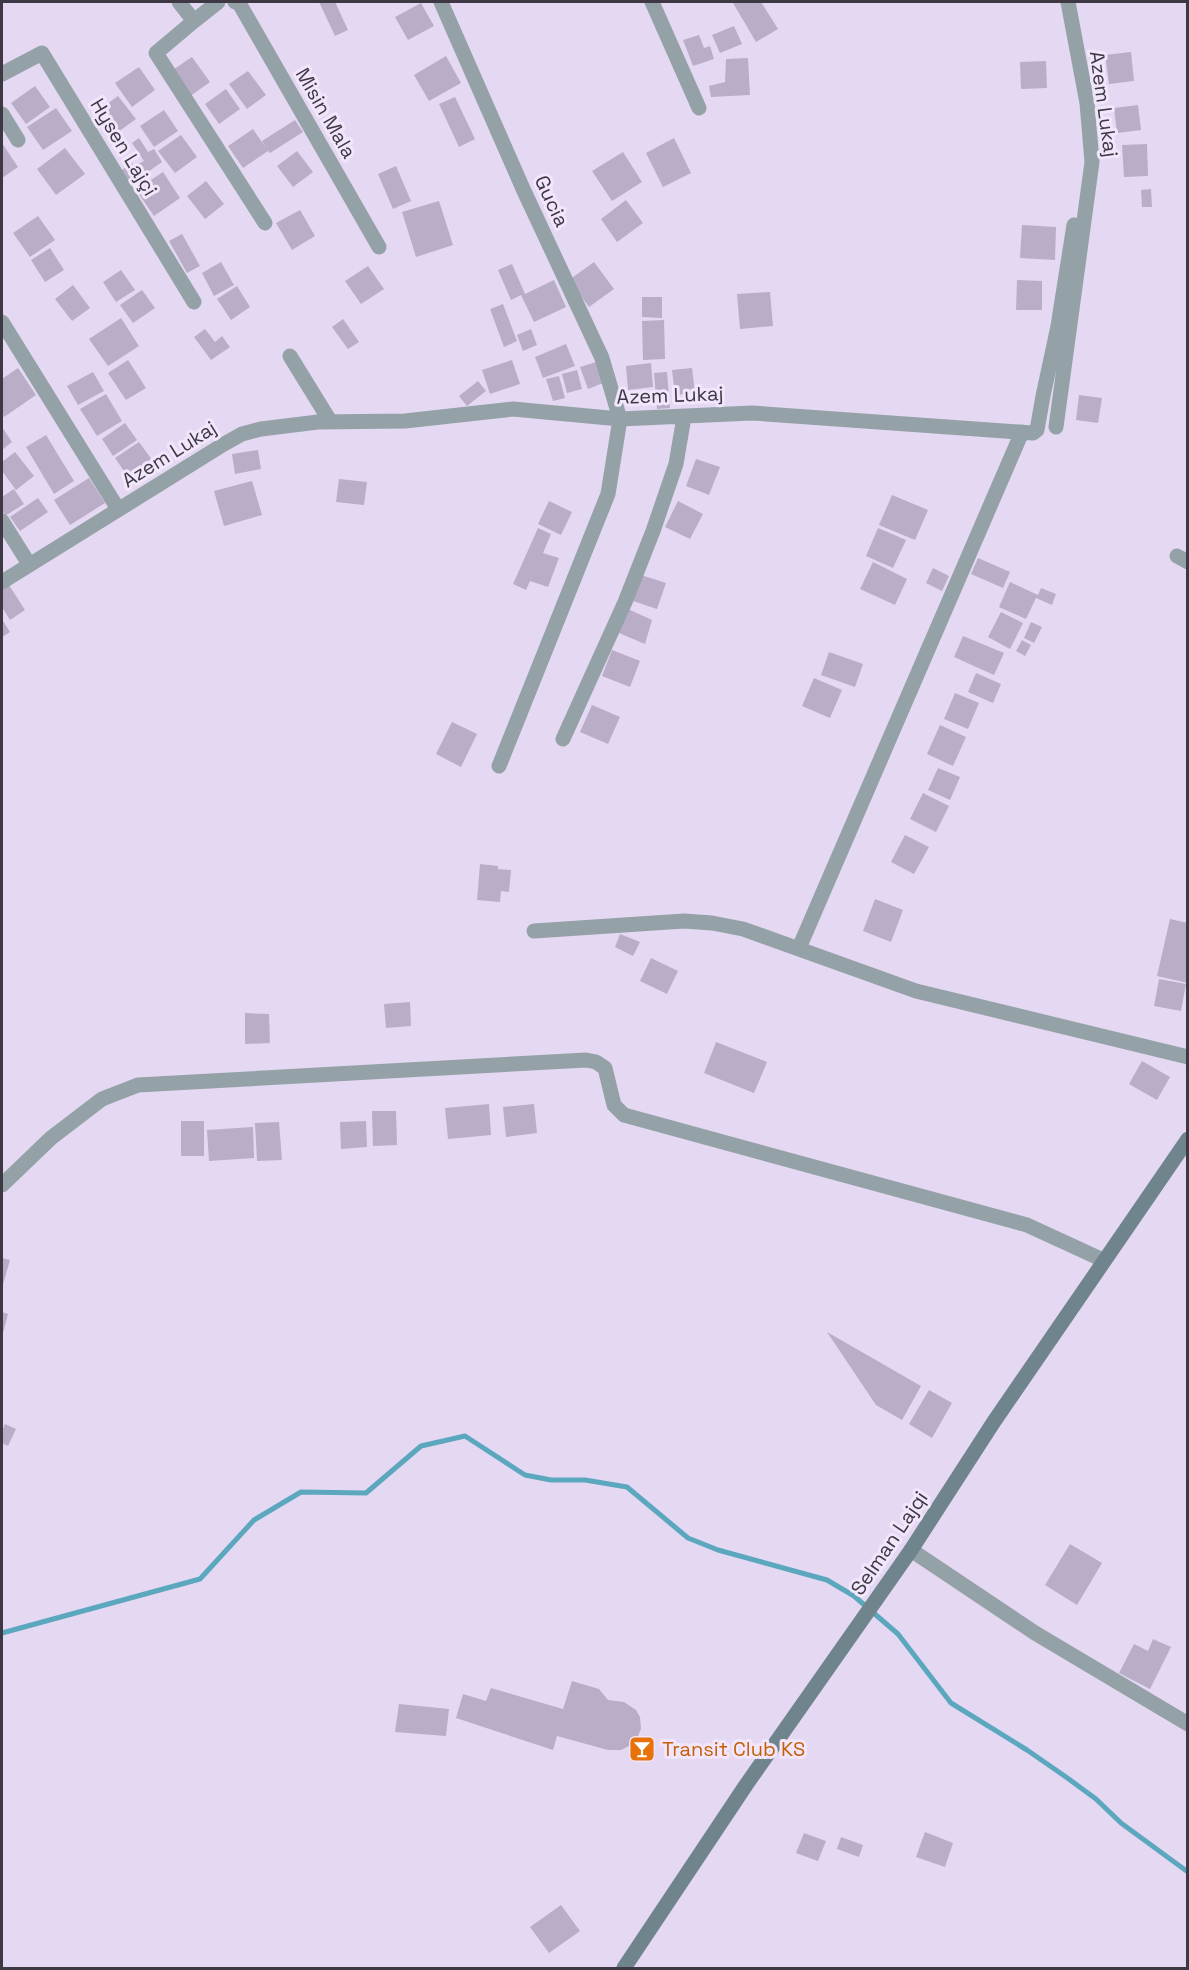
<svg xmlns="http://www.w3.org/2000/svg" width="1189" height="1970" font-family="'Space Grotesk',sans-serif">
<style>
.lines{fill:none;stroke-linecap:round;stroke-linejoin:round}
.stream{stroke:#5ba7bd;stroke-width:5}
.building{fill:#baadc7}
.street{stroke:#94a2a8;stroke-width:15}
.secondary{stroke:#70848e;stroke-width:15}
.labels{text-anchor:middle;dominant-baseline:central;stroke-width:6;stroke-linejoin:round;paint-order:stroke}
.street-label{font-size:20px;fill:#3d3843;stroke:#f1e6fc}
.food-label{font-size:20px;fill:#c56008;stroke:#f1e6fc;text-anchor:start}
</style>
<rect width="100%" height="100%" fill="#e5d8f3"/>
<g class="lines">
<path class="stream" d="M2,1633L200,1579L254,1520L301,1492L366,1493L421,1446L465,1436L525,1475L551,1480H585L627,1487L688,1538L718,1550L827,1580L854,1596L898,1634L951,1703L1027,1750L1066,1777L1096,1799L1121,1823L1188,1872"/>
</g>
<path class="building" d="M319,2H335L348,30L335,36Z
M734,2H761L778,29L756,42L733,3Z
M421,3L434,26L408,40L395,17Z
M734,26L742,44L720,53L712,35Z
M699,35L704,48L710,46L714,59L693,66L683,40Z
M1131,52L1134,81L1109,84L1105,55Z
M446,56L461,83L429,101L414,75Z
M192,57L210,82L189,97L171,71Z
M748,58L750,95L711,97L709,86L725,82L726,59Z
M1046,61L1047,88L1021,89L1020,62Z
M139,67L155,90L132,107L115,83Z
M248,71L266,95L247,109L229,84Z
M35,86L50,107L26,124L11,103Z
M226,89L240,109L219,124L205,104Z
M118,96L136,119L114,135L96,112Z
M455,97L475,139L459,147L439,104Z
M1138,105L1141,130L1117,133L1114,108Z
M56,108L72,131L43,150L27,127Z
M164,110L178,131L154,147L140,126Z
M295,120L303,132L270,153L268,151L243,168L228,146L253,129L266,148L262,141Z
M181,135L197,157L175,173L158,151Z
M139,138L148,152L154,149L162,162L145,174L138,164L144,161L132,143Z
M674,138L691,173L663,187L646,153Z
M2,143L18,167L2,178Z
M1147,144L1148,176L1124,177L1122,145Z
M65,148L85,174L56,195L37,169Z
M297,151L313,172L293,187L277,166Z
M623,152L642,182L612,201L592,171Z
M132,163L142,179L129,187L119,172Z
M396,166L411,201L393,209L378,174Z
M163,172L180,198L154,216L136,190Z
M206,181L224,204L205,219L187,196Z
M1151,189L1152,207H1142L1141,190Z
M626,200L643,223L617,242L601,219Z
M439,201L453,245L416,257L402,212Z
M300,210L315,236L292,250L276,223Z
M38,216L55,240L30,257L13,233Z
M1022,225L1056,227L1055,260L1020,258Z
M182,234L200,266L187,273L169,241Z
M50,248L64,270L45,282L31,260Z
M221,262L234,285L214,296L202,273Z
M594,262L614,289L589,307L569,280Z
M512,264L525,294L554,280L566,307L534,322L521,295L511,300L498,270Z
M368,266L384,289L361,304L345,281Z
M121,270L135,290L116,302L103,282Z
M1017,280L1042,281V310H1016Z
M73,285L90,308L72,321L55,299Z
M237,286L250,307L231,320L217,299Z
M142,290L155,308L133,323L120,305Z
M770,292L773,326L740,329L737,294Z
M642,297H662V318L642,317Z
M503,304L517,341L504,347L490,309Z
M121,318L139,346L108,366L89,339Z
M343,319L359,342L348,349L332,327Z
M664,320L665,359L643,360L642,321Z
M205,329L215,342L222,336L230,347L211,360L194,337Z
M531,329L537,345L523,351L517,335Z
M566,344L575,366L543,378L535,357Z
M128,360L146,388L126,400L108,373Z
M512,360L520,384L490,394L482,370Z
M596,362L603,383L588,389L580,367Z
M651,363L653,387L628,390L626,366Z
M18,368L36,395L4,417L2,413V379Z
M692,368L695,393L675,395L672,370Z
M577,370L582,389L567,393L562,374Z
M93,372L104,391L78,405L67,386Z
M667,372L670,408L657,409L654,373Z
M559,376L565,398L553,401L546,379Z
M478,381L486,391L467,406L459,396Z
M106,394L122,421L97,436L80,409Z
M1079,395L1102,398L1098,423L1076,420Z
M125,423L137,440L113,456L102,439Z
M2,427L12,442L2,450Z
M46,435L74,481L54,494L26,447Z
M139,442L155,464L131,481L115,458Z
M258,450L261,469L235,474L232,454Z
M15,452L34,476L16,490L2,471V462Z
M696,459L720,467L709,495L686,486Z
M89,478L105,503L70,525L54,500Z
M339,479L367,482L364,505L336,502Z
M252,481L262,515L224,526L214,491Z
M14,489L24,504L5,516L2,510V497Z
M892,495L928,510L915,540L879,525Z
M38,498L48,512L20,531L10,517Z
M549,501L572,512L561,535L538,524Z
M678,501L703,514L690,539L665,527Z
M538,528L551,534L543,553L559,558L548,587L530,581L526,590L513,584Z
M878,528L906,540L893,568L866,556Z
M978,558L1010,572L1003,588L971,574Z
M873,562L907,579L895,605L860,589Z
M933,568L949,576L942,591L926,583Z
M638,574L666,583L657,609L630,600Z
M1010,582L1038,595L1041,588L1056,594L1052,605L1036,598L1026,619L999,607Z
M9,585L25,610L10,620L2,607V590Z
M628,609L652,620L645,644L619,633Z
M1001,612L1023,623L1010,649L988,637Z
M2,619L10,632L2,637Z
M1031,622L1042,627L1034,643L1024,638Z
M963,636L1004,653L994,675L954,657Z
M1022,640L1031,645L1025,656L1016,651Z
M612,650L640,661L630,687L602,676Z
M829,652L863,664L855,687L821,675Z
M976,673L1001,684L993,703L968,692Z
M814,678L842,690L830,718L802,706Z
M955,693L979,703L968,729L944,719Z
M592,705L620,717L608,744L580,732Z
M452,722L477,734L461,767L436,754Z
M940,725L966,737L953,766L927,754Z
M938,768L960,777L950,800L928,790Z
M923,793L949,806L936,832L910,819Z
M905,835L929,847L914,874L891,862Z
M480,864L498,866V869L511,870L509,892L501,891L500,902L477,900Z
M875,899L903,910L891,942L863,931Z
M1170,919L1188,923V983L1157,976Z
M620,934L640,942L633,956L615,947Z
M651,958L678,971L667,994L640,981Z
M1159,979L1186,984L1181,1011L1154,1006Z
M410,1002L411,1026L386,1028L384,1004Z
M245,1013L269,1014L270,1043L245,1044Z
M716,1042L767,1062L754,1093L704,1073Z
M1142,1061L1170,1077L1157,1100L1129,1084Z
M489,1104L491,1135L448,1139L445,1108Z
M534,1104L537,1133L506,1137L503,1107Z
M372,1111H396L397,1145L373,1146Z
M181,1121H204V1156H181Z
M366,1121L367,1147L341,1149L340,1122Z
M279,1122L282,1160L257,1161L255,1123Z
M253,1127L254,1158L209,1161L207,1130Z
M2,1258L10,1260L2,1288Z
M2,1312L8,1314L2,1337Z
M827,1332L921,1386L902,1420L876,1405Z
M929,1390L952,1403L932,1438L909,1424Z
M5,1424L16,1429L8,1446L2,1443V1431Z
M1070,1544L1102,1563L1077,1605L1045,1585Z
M1153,1639L1171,1647L1150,1689L1119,1673L1134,1644L1148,1651Z
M572,1681L599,1689L608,1700L624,1702L636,1710L640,1717L641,1729L635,1743L621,1750H608L557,1736L553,1750L456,1718L463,1694L486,1701L491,1688L563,1709Z
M399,1704L449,1709L446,1736L395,1732Z
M925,1832L953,1843L945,1867L916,1857Z
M804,1833L826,1841L818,1861L796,1853Z
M841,1837L863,1845L859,1857L837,1849Z
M561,1905L580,1931L549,1953L530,1927Z"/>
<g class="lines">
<path class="street" d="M179,2L194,21L218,2
M235,2L239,3L379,247
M441,2L524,191L602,358L620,419L608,494L499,766
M652,2L699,108
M194,21L156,53L265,223
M2,74L42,53L194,302
M2,114L18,140
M2,322L118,509
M290,356L330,421
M1056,427L1092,162L1087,103L1068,2
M2,521L29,564
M1177,556L1188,562
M2,582L224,444L242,434L261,429L318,422L405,421L513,409L620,419L752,413L1033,433L1037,430L1043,396L1058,326L1074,225
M563,739L625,602L653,531L676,464L684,417
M534,931L684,921L712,923L743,929L916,991L1188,1057
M799,948L1022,432
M2,1185L51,1138L102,1099L138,1085L586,1060L596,1062L605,1068L614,1105L624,1115L1027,1225L1103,1260
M911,1550L1035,1633L1188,1724"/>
<path class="secondary" d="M624,1968L746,1785L911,1550L993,1423L1188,1139"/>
</g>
<defs>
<symbol id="bar-square" viewBox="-11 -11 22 22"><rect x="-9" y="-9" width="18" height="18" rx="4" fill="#e8710a" stroke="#f1e6fc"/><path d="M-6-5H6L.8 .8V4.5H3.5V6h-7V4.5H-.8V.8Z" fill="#fff"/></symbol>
</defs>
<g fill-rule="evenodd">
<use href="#bar-square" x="627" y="1734" width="30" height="30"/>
</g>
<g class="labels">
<g class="street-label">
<text transform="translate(1104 104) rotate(82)">Azem Lukaj</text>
<text transform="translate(326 113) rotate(60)">Misin Mala</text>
<text transform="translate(124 147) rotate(59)">Hysen Lajçi</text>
<text transform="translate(552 201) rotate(65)">Gucia</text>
<text transform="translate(670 395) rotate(-2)">Azem Lukaj</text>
<text transform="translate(169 454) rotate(-32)">Azem Lukaj</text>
<text transform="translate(889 1543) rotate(-56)">Selman Lajqi</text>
</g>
<g class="food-label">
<text x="662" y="1749">Transit Club KS</text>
</g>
</g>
<rect width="1189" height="1970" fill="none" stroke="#3d3843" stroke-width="6"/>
</svg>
